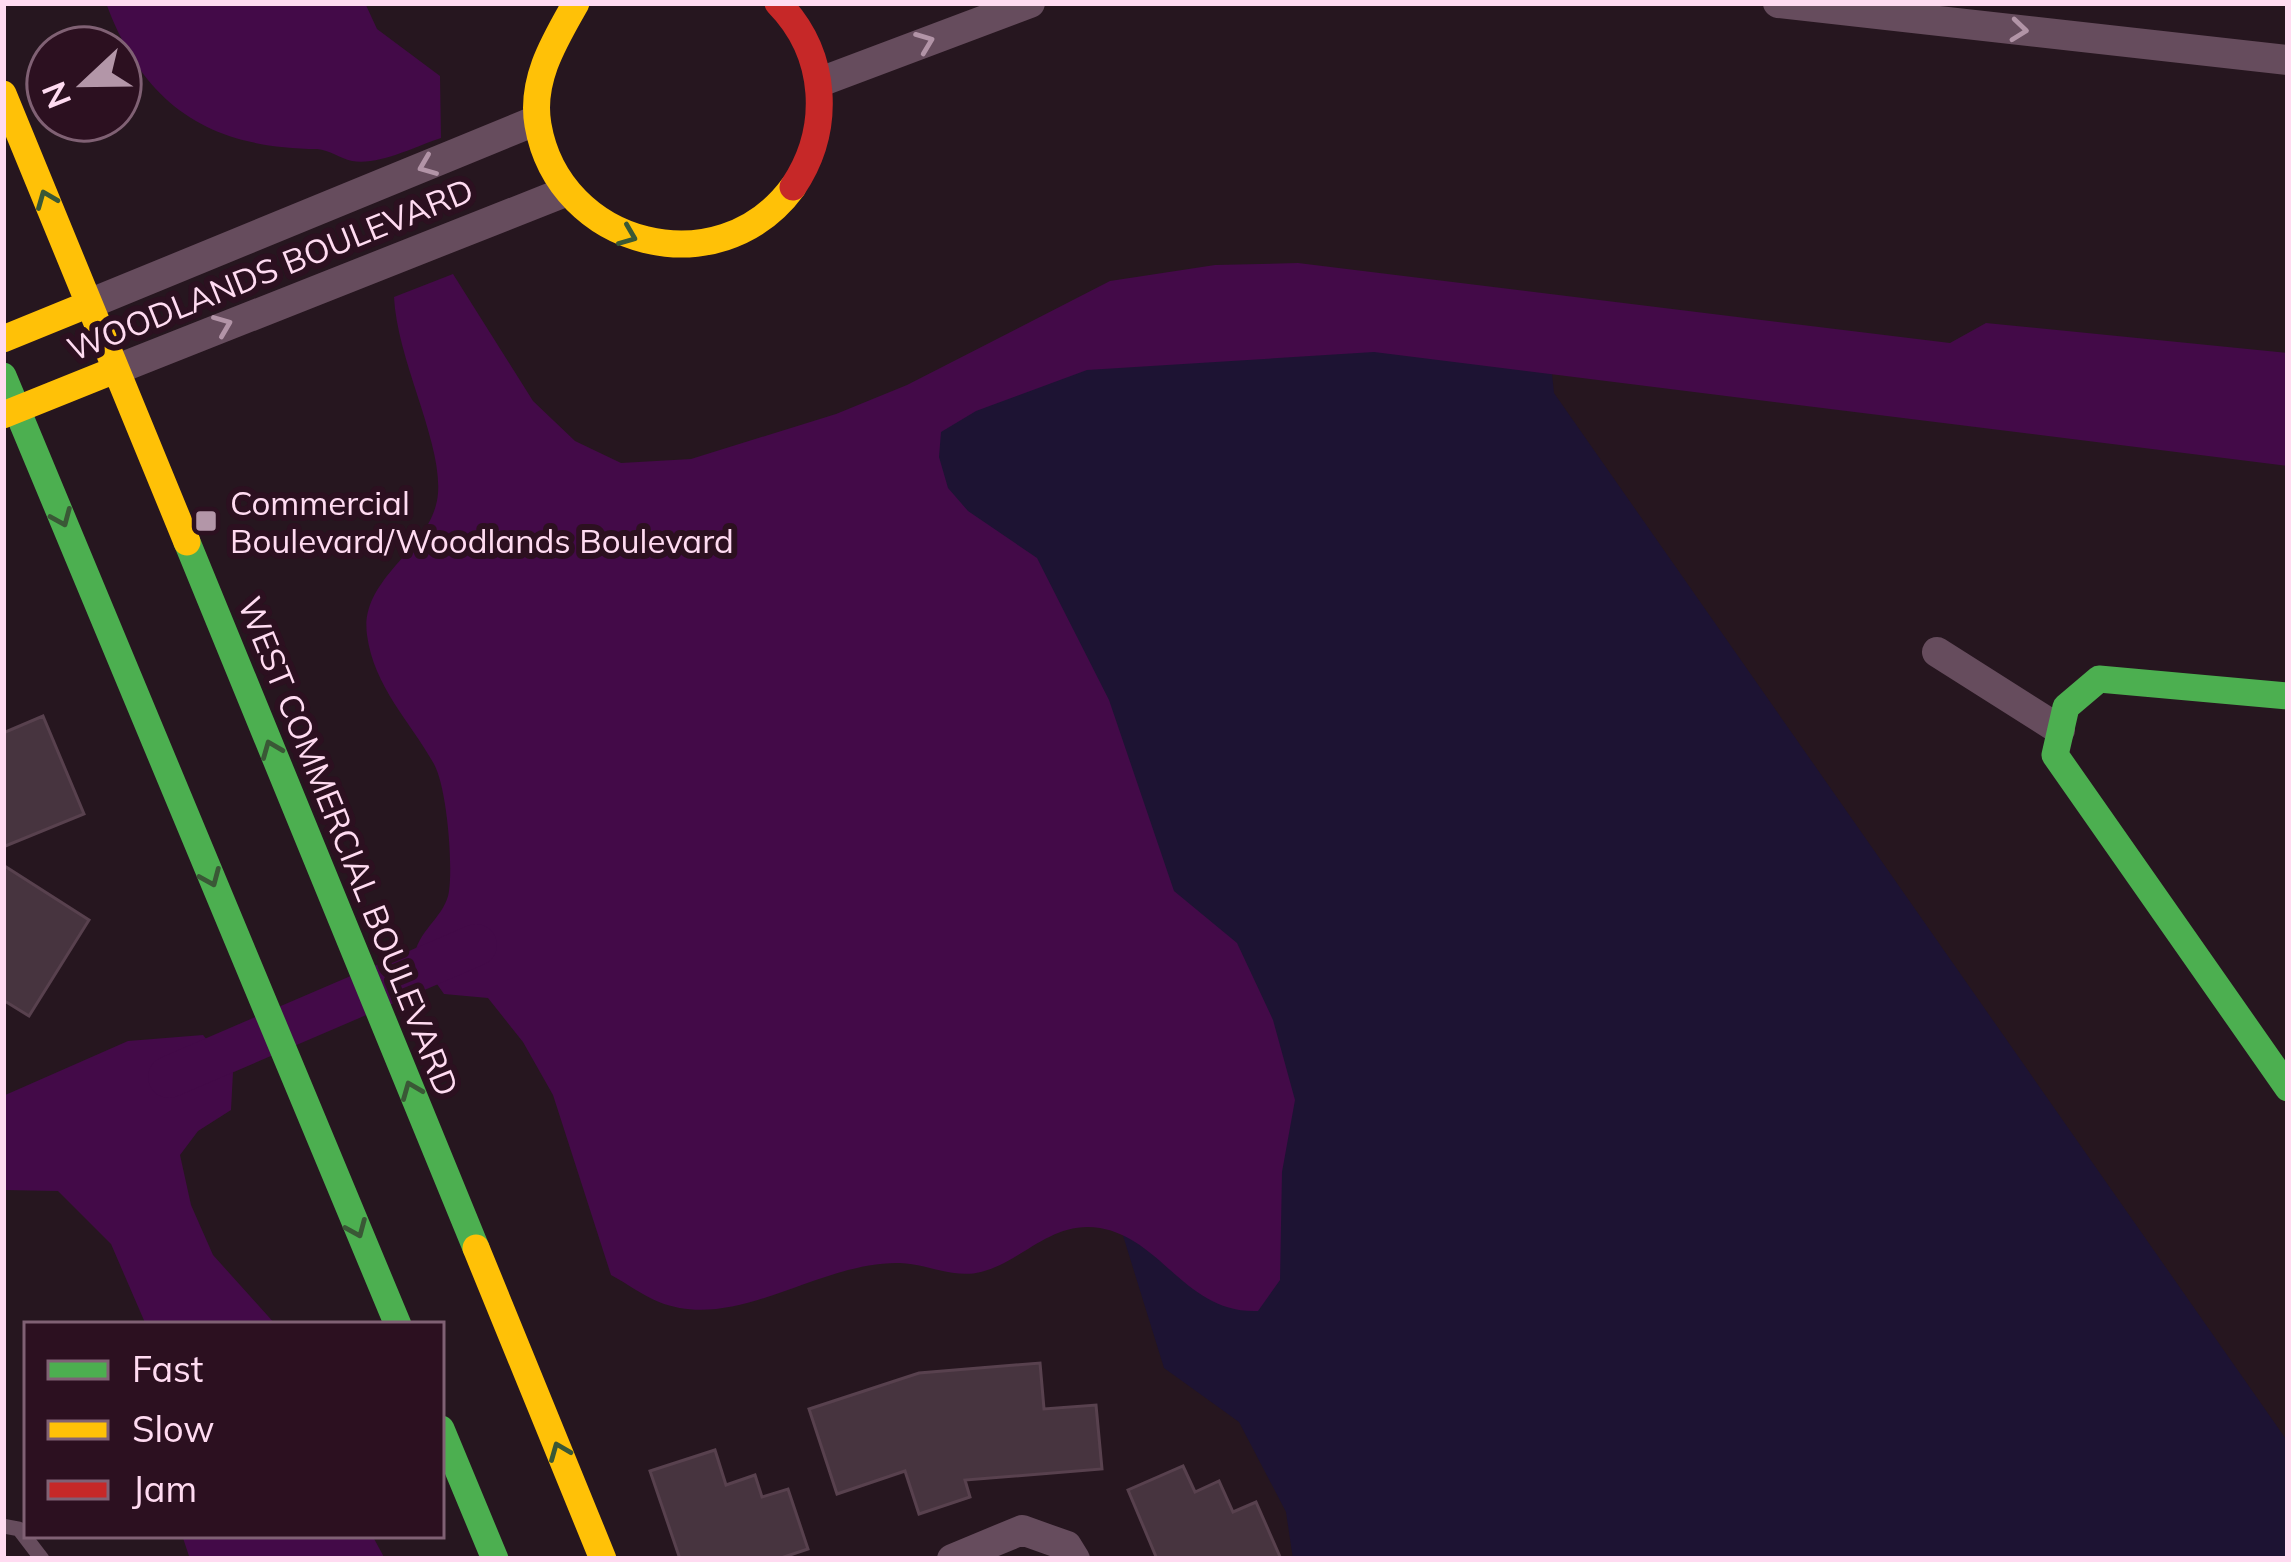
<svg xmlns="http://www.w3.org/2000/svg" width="2291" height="1562" font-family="Mulish,sans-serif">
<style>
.green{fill:#1d1333}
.water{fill:#430a48}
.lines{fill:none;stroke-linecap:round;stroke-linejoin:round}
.canal{stroke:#430a48;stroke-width:42}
.building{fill:#47343f;stroke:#58414e;stroke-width:3}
.lane{stroke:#664c5d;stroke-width:15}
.street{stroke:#664c5d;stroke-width:30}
.fast{stroke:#4caf50;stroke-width:27}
.slow{stroke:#ffc107;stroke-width:27}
.jam{stroke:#c62828;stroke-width:27}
.oneway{stroke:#b294a7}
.oneway2{stroke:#3a5836}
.poi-dot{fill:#b396a8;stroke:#2c1020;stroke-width:4.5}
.labels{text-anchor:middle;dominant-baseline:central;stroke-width:12;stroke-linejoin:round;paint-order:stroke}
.street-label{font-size:33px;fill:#ffdbf1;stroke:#2c1020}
.poi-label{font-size:33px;fill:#ffdbf1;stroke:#2c1020;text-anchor:start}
</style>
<rect width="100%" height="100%" fill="#26161f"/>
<path class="green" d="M1047,342L1549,346L1554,393L2288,1442V1559H1293L1286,1512L1239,1422L1164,1368L879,447Z"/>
<path class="water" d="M106,3H365L377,29L440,76L441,138C416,146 378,166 352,161C339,158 330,150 317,149C209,148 144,106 106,3Z
M1298,263L1950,343L1986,323L2288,353V466L1374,352L1087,370L976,411L941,432L939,457L948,488L968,511L1037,558L1109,700L1174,891L1237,943L1273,1020L1295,1100L1282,1172L1280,1280L1258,1311C1186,1314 1163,1239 1100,1228C1051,1220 1022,1262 981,1272C954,1279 927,1264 900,1263C819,1261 736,1333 659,1302C642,1295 626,1283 611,1275L553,1095L523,1042L488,998L444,994L415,953C420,929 446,915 449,891C453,863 447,788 434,764C410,721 374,687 367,635C359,576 434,549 438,493C442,441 397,360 394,297L453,274L533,401L575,441L621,463L691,459L836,414L907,385L1110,281L1215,265Z
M203,1035L233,1072L231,1110L198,1131L180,1155L191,1205L213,1255L276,1325H146L111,1244L58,1191L3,1190V1096L128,1041Z
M182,1535H372L385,1559H190Z"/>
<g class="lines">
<path class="canal" d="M169,1077L476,945"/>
</g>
<path class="building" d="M43,716L84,814L3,847V733Z
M3,865L89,920L29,1016L3,1000Z
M1040,1363L1044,1409L1096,1405L1102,1469L965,1480L970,1497L919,1514L905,1471L837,1494L809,1409L919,1373Z
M715,1450L726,1485L755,1475L762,1497L788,1489L808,1549L778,1559H680L650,1471Z
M1183,1466L1195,1492L1219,1481L1233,1512L1256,1502L1281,1559H1157L1128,1490Z"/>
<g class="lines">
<path class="lane" d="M3,1526L19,1529L42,1559"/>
<path class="street" d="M1778,3L2288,60
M820,82L1030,3
M89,304L535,121
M115,370L565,192
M1937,652L2060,730
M952,1559L1022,1530L1067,1546L1075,1559"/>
<path class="fast" d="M3,376L398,1325
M187,542L476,1248
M2288,696L2099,679L2066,707L2055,755L2288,1088
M441,1429L495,1559"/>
<path class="slow" d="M576,3C555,40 530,80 538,125C559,247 719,288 793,187
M3,94L187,542
M3,339L89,304
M3,415L115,370
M476,1248L603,1559"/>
<path class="jam" d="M778,3C828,54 832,129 793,187"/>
</g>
<defs><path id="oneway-chevron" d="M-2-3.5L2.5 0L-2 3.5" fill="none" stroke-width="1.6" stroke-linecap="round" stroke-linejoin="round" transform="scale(3)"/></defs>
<g class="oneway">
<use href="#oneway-chevron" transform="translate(2019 30) rotate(6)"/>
<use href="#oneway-chevron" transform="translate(925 42) rotate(-21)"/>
<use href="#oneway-chevron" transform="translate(427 166) rotate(158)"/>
<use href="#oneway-chevron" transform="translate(223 325) rotate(-22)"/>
</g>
<g class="oneway2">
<use href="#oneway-chevron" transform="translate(46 199) rotate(-112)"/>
<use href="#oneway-chevron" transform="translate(628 236) rotate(22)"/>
<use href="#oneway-chevron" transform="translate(62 518) rotate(67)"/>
<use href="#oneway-chevron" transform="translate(271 749) rotate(-112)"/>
<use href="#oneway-chevron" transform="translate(211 878) rotate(67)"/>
<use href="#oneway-chevron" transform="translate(411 1090) rotate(-112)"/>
<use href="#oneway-chevron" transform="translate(357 1229) rotate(67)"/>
<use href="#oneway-chevron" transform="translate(559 1451) rotate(-112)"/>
</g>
<rect class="poi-dot" x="194" y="509" width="24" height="24" rx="6"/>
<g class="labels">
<g class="street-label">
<text transform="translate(270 269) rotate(-22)">WOODLANDS BOULEVARD</text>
<text transform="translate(349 846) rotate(68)">WEST COMMERCIAL BOULEVARD</text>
</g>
<g class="poi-label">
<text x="230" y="502">Commercial<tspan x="230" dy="38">Boulevard/Woodlands Boulevard</tspan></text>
</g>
</g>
<rect width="2291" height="1562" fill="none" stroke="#ffdbf1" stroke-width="12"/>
<rect x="24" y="1322" width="420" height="216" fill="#2c1020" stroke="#806174" stroke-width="3"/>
<rect x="48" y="1361" width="60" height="18" fill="#4caf50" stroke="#806174" stroke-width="3"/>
<text x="132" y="1382" font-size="36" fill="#ffdbf1">Fast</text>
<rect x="48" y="1421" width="60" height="18" fill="#ffc107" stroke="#806174" stroke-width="3"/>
<text x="132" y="1442" font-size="36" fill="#ffdbf1">Slow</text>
<rect x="48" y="1481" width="60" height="18" fill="#c62828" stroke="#806174" stroke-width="3"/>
<text x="132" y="1502" font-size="36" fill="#ffdbf1">Jam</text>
<g transform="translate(84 84) rotate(248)"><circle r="57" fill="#2c1020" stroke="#806174" stroke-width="3"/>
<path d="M0-9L21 45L0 30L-21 45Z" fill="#b396a8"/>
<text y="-18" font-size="33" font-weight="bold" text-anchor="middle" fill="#ffdbf1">N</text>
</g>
</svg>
